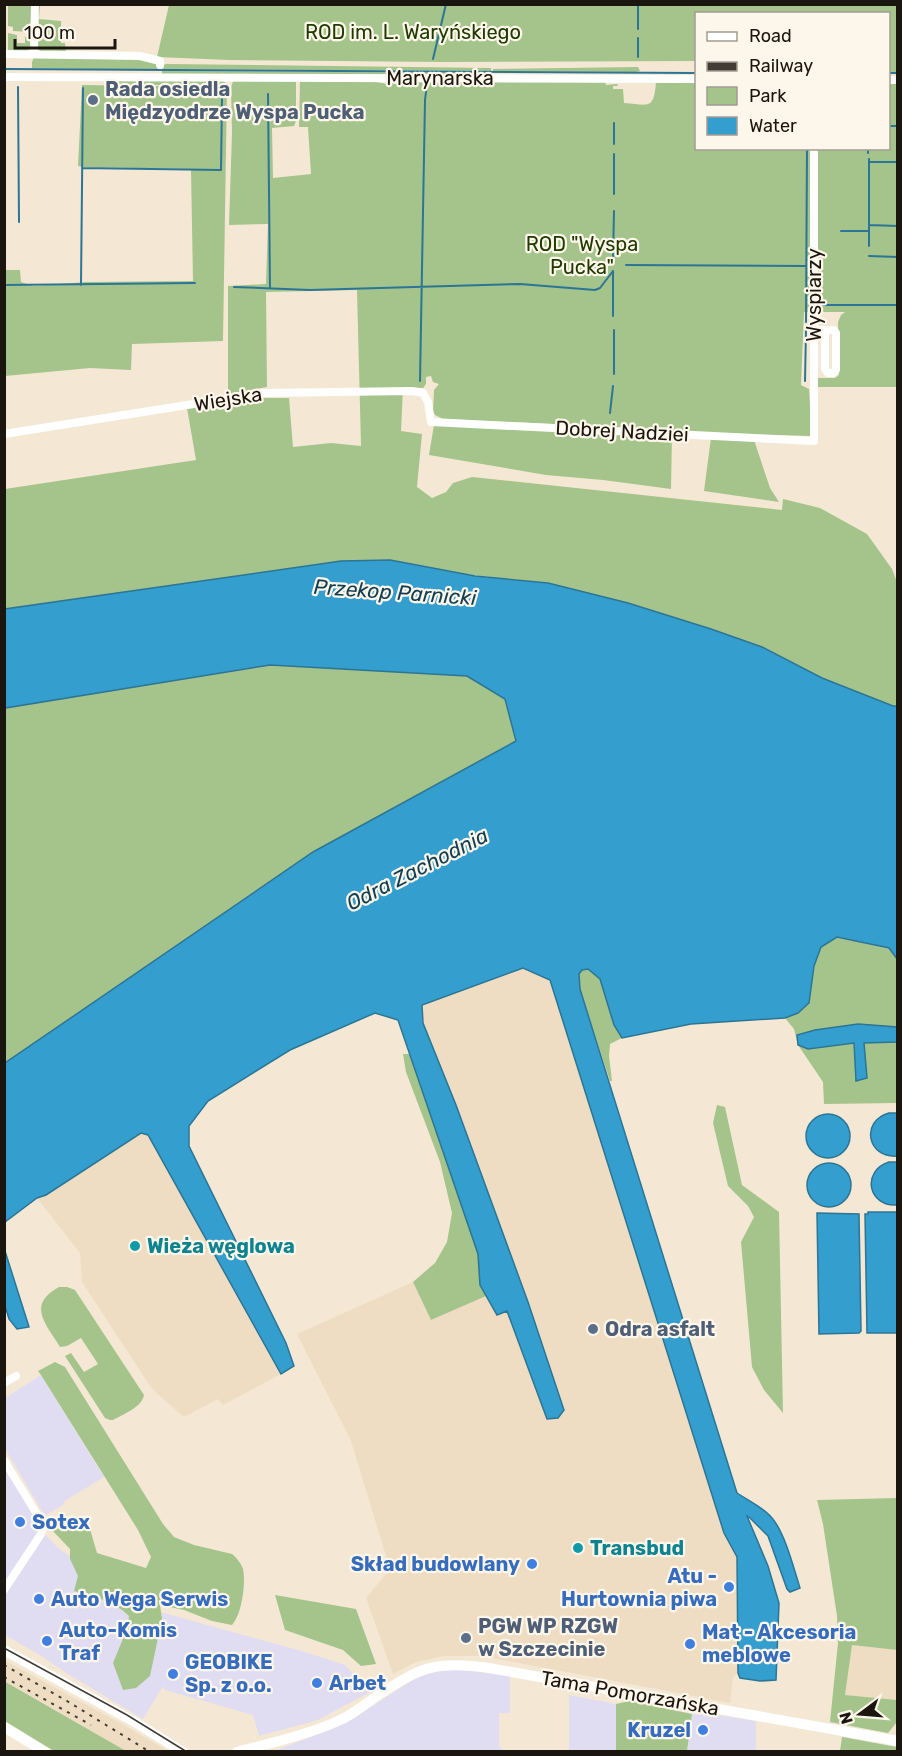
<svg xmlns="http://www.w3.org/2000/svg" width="902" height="1756" font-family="Rubik,sans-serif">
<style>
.commercial{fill:#e0dcf2}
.built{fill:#eeddc2}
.green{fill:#a4c48b}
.water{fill:#349ece;stroke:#2c7595;stroke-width:1.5}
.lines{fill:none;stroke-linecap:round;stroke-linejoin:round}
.stream{stroke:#2c7595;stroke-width:2}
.street{stroke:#fff;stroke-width:8}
.secondary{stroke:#fff;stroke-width:10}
.tram{stroke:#423d34;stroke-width:1.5}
.rail{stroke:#423d34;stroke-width:2;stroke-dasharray:3 6;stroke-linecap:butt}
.service-dot{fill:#5c6f8a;stroke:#fdf6ea;stroke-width:2}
.culture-dot{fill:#0f9aa8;stroke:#fdf6ea;stroke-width:2}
.shop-dot{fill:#3f7fe0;stroke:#fdf6ea;stroke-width:2}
.labels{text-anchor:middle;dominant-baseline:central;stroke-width:4.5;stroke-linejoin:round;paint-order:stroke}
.park-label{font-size:20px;fill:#203a00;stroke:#fdf6ea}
.street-label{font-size:20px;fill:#1a160f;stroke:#fdf6ea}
.service-label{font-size:20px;font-weight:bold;fill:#4e5e75;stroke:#fdf6ea;text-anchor:start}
.culture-label{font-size:20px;font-weight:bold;fill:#0d838f;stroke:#fdf6ea;text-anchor:start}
.shop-label{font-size:20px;font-weight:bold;fill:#366cbe;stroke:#fdf6ea;text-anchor:start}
.water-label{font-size:21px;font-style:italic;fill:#123e53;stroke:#fdf6ea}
</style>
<rect width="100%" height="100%" fill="#f4e8d4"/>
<path class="commercial" d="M41,1375L104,1477L63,1502L64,1504L45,1516L4,1447L5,1398Z
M4,1466L38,1522L41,1530L58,1548L146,1608L305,1652L345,1665L370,1692L318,1720L259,1736L253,1715L165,1690L163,1686L143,1719L68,1674L40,1655L5,1635Z
M448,1668L510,1676V1713H499V1747L502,1748V1751L272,1752L344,1724L416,1678Z
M569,1695L616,1704V1751L569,1752Z
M692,1714L717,1715L756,1721V1751H687Z"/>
<path class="built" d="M523,968L551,980L724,1533L737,1556L738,1673L733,1677L730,1703L482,1656H444L416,1662L393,1674L366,1598L390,1569L351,1441L297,1334L413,1282L431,1320L486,1296L497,1315L507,1311L547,1419L558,1418L564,1409L528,1302L456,1105L423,1023L422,1005Z
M142,1133L148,1135L281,1374L223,1405L218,1399L184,1417L152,1389L82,1282L80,1253L37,1198L46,1195Z
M852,1645L897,1650V1700L844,1695Z
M4,1660L124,1725L168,1751H126L5,1681Z"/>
<path class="green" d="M8,5H33L32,45L26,52H8V33L17,35V43H25V37L29,36L30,32L13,31V27L8,26Z
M37,5H40L39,19L61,21V43H65L66,53L41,51L38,49Z
M169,5H897V72H889L888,14H696V61L443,62L229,60L157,57Z
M34,57L150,59L158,65V70L32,68V62Z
M166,64L491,68V71L163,69L164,65Z
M638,67L640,71L636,72L493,71V69Z
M162,71L491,73V76L162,75Z
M107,80L224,81L227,85H107Z
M233,81H296V121L294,126L272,128L273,178L311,174L308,127H299L300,81H370L387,84L406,81L605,82L606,85L617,84L618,86H613V89H623L624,103C649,105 654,110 656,82L696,83V148H888L889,83H897V387H818L817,378H835L839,375L838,322L841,315L845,312H804L801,385L809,389L812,436L672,432L671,489L603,480L546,475L429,455L434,425L553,430V424L443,419L435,415L433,411L434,390L439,384L433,382L431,376L426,377V384L423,388L403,387L401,431L422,434L417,487L432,498L446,492L453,483L472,477L782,510L783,499L820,508L867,534L892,569L897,582V706H893L822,678L762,647L711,629L628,603L548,583L341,561L5,609V489L196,460L187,408L247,398H289L293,447L331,443L361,446L357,290L266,292L267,387L228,394V286L266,284L268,224L229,225L232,132L231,88Z
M82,85L227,87L223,341L132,344L131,370L90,368L5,376V270H20L21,282L34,286L86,282L193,281L191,169L84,167L78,166Z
M711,438L754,440L770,488L779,502L704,491Z
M270,665L467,676L505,699L516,742L313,852L5,1063V708Z
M838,937L889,949L897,959V1103L824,1104L823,1082L798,1045L794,1029L785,1018L798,1013L809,1003L814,966L821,947Z
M588,969L600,979L614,1025L622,1038L610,1044L609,1056L612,1081H610L580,989L579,974L582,970Z
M403,1054H410L479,1254L480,1285L486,1296L431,1320L413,1282L435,1263L447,1242L452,1213L440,1162L406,1072Z
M717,1105L725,1107L742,1185L779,1212L783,1413L764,1390L752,1367L741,1242L754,1217L748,1206L728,1186L713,1123Z
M59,1287H67L75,1290L144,1395C142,1407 124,1414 113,1420H110L105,1418L65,1356L71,1353L84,1372L98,1364L81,1338L67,1346L60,1347C46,1324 26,1305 59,1287Z
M55,1362L65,1367L163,1524L174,1537L194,1545L232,1554C236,1557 241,1563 243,1569C246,1583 242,1614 232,1625L212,1621L184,1610L160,1605L162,1619L150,1676L136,1688L123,1690L113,1663L127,1629L129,1616C114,1601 94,1596 74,1591L78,1576L70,1559V1549L53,1531C70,1521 71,1519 90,1529L97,1553L146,1568L151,1557L138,1530L41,1375L38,1371Z
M897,1498V1650L852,1645L845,1695L897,1700V1722L888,1733L830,1722L838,1643L837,1616L823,1524L817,1500Z
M275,1595L356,1609L376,1664L361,1666L343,1650L285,1630Z
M4,1681L126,1751H54L5,1721Z
M629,1701L692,1714L687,1751H616V1704Z
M842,1737L897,1747V1751H840Z"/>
<path class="water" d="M390,560L475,576L548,583L628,603L711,629L762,647L822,678L893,706H897V959L889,948L837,937L821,947L814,966L809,1003L798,1013L785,1018L691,1024L622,1038L614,1025L600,979L588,969L582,970L579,974L580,989L737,1493C749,1501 763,1507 772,1518C785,1533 794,1569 800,1588L790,1592L787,1589L768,1536L749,1517L747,1516L768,1566L779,1603L776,1680L760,1681L740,1678L738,1673L737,1557L724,1533L550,980L523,968L422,1005L423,1023L456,1105L528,1302L564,1410L558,1418L547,1419L507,1311L497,1315L480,1285L478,1254L398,1020L375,1013L290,1050L208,1101L189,1126V1146L286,1343L294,1366L281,1374L148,1135L141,1133L46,1195L37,1198L5,1222V1063L313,852L516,741L505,699L467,676L270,665L5,708V609L341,561Z
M858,1024L897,1027V1042L864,1043L867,1078L856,1081L854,1043L808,1049L798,1045L797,1035L815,1030Z
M889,1113H897L898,1156C867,1159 860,1121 889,1113Z
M806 1136a22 22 0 1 1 44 0a22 22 0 1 1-44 0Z
M889,1162H897V1205C868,1207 861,1171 889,1162Z
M807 1185a22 22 0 1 1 44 0a22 22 0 1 1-44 0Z
M868,1212H897V1333H867L865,1214H868Z
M817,1213L859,1214L861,1331L859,1333L819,1334Z
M5,1251L29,1327L17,1329L9,1319L5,1306Z"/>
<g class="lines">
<path class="stream" d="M638,4V29
M537,5L564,4
M638,57V38
M433,59L446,4
M4,69L696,73
M888,73H898
M18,87L19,222
M268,94L270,288
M888,126H898
M614,144V123
M868,148V153
M614,154V194
M869,159V246
M869,162H896
M82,168L221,170L222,98
M869,225L898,226
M841,231H869
M869,256L898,257
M613,258L614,211
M626,265L806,266
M613,271V316
M4,285L195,283
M81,285L83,88
M234,287L310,290L520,284L595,290L600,288L613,271
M820,305H898
M806,322L807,148
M614,330V374
M420,381L425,100L427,84
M805,381L806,329
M610,413L613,386"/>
<path class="street" d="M4,54L140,56L160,61V65
M34,54L35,4
M4,77L696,79
M888,80H898
M818,330H834L836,333V370L833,373H828L825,369V330
M4,434L263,393L412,391L423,393L428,402L431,422L814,441V148
M4,1383L16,1376
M4,1460L41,1521L43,1528L41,1534L4,1590"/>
<path class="secondary" d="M4,1650L133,1721L183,1752
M4,1727L45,1752
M237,1752C270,1743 307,1735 338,1721C352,1715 364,1705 377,1696C420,1667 437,1660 489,1668L898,1741"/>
<path class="tram" d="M4,1648L127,1715L187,1752"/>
<path class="rail" d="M4,1665L67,1701L150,1752
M4,1677L91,1725"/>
</g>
<g class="service-dot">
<circle cx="93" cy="100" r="6"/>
<circle cx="593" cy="1329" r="6"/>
<circle cx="466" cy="1638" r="6"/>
</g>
<g class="culture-dot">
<circle cx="135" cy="1246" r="6"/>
<circle cx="578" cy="1548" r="6"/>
</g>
<g class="shop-dot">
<circle cx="20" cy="1522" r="6"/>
<circle cx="532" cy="1564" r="6"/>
<circle cx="729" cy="1587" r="6"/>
<circle cx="39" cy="1599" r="6"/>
<circle cx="47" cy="1641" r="6"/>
<circle cx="690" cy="1644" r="6"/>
<circle cx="173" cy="1674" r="6"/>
<circle cx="317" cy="1683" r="6"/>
<circle cx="703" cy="1730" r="6"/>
</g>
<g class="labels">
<g class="park-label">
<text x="413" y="32">ROD im. L. Waryńskiego</text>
<text x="582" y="244">ROD "Wyspa<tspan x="582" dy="23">Pucka"</tspan></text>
</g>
<g class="street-label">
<text x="440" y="78">Marynarska</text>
<text transform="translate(814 295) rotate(-90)">Wyspiarzy</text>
<text transform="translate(228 399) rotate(-9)">Wiejska</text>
<text transform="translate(622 431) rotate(3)">Dobrej Nadziei</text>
<text transform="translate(630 1693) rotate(10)">Tama Pomorzańska</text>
</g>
<g class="service-label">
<text x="105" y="89">Rada osiedla<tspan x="105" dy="23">Międzyodrze Wyspa Pucka</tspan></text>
<text x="605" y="1329">Odra asfalt</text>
<text x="478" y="1626">PGW WP RZGW<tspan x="478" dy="23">w Szczecinie</tspan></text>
</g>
<g class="culture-label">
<text x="147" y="1246">Wieża węglowa</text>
<text x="590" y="1548">Transbud</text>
</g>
<g class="shop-label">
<text x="32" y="1522">Sotex</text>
<text x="520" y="1564" text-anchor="end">Skład budowlany</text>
<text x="717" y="1576" text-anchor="end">Atu -<tspan x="717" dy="23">Hurtownia piwa</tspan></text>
<text x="51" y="1599">Auto Wega Serwis</text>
<text x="59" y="1630">Auto-Komis<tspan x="59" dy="23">Traf</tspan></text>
<text x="702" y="1632">Mat - Akcesoria<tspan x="702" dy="23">meblowe</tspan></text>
<text x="185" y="1662">GEOBIKE<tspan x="185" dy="23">Sp. z o.o.</tspan></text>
<text x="329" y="1683">Arbet</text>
<text x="691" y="1730" text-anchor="end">Kruzel</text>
</g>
<g class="water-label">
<text transform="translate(395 592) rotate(4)">Przekop Parnicki</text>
<text transform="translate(417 869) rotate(-27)">Odra Zachodnia</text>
</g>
</g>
<rect width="902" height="1756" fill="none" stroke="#1a160f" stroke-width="12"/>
<rect x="695" y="12" width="195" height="138" fill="#fdf6ea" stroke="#a29c92" stroke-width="1.5"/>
<rect x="707" y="32" width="30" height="9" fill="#ffffff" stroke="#a29c92" stroke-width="1.5"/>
<text x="749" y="42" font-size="18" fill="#1a160f">Road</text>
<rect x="707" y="62" width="30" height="9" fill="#423d34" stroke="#a29c92" stroke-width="1.5"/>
<text x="749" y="72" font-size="18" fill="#1a160f">Railway</text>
<rect x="707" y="87" width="30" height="18" fill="#a4c48b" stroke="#a29c92" stroke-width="1.5"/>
<text x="749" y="102" font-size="18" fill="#1a160f">Park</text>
<rect x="707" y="117" width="30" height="18" fill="#349ece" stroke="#a29c92" stroke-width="1.5"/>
<text x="749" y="132" font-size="18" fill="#1a160f">Water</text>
<g transform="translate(860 1714) rotate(254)" stroke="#fdf6ea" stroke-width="4.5" paint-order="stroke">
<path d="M0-4.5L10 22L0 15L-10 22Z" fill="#1a160f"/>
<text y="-9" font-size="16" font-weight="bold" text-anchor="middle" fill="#1a160f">N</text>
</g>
<path d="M15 39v9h100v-9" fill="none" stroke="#1a160f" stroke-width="3"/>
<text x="24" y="39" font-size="18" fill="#1a160f" stroke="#fdf6ea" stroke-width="4.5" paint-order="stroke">100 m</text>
</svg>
